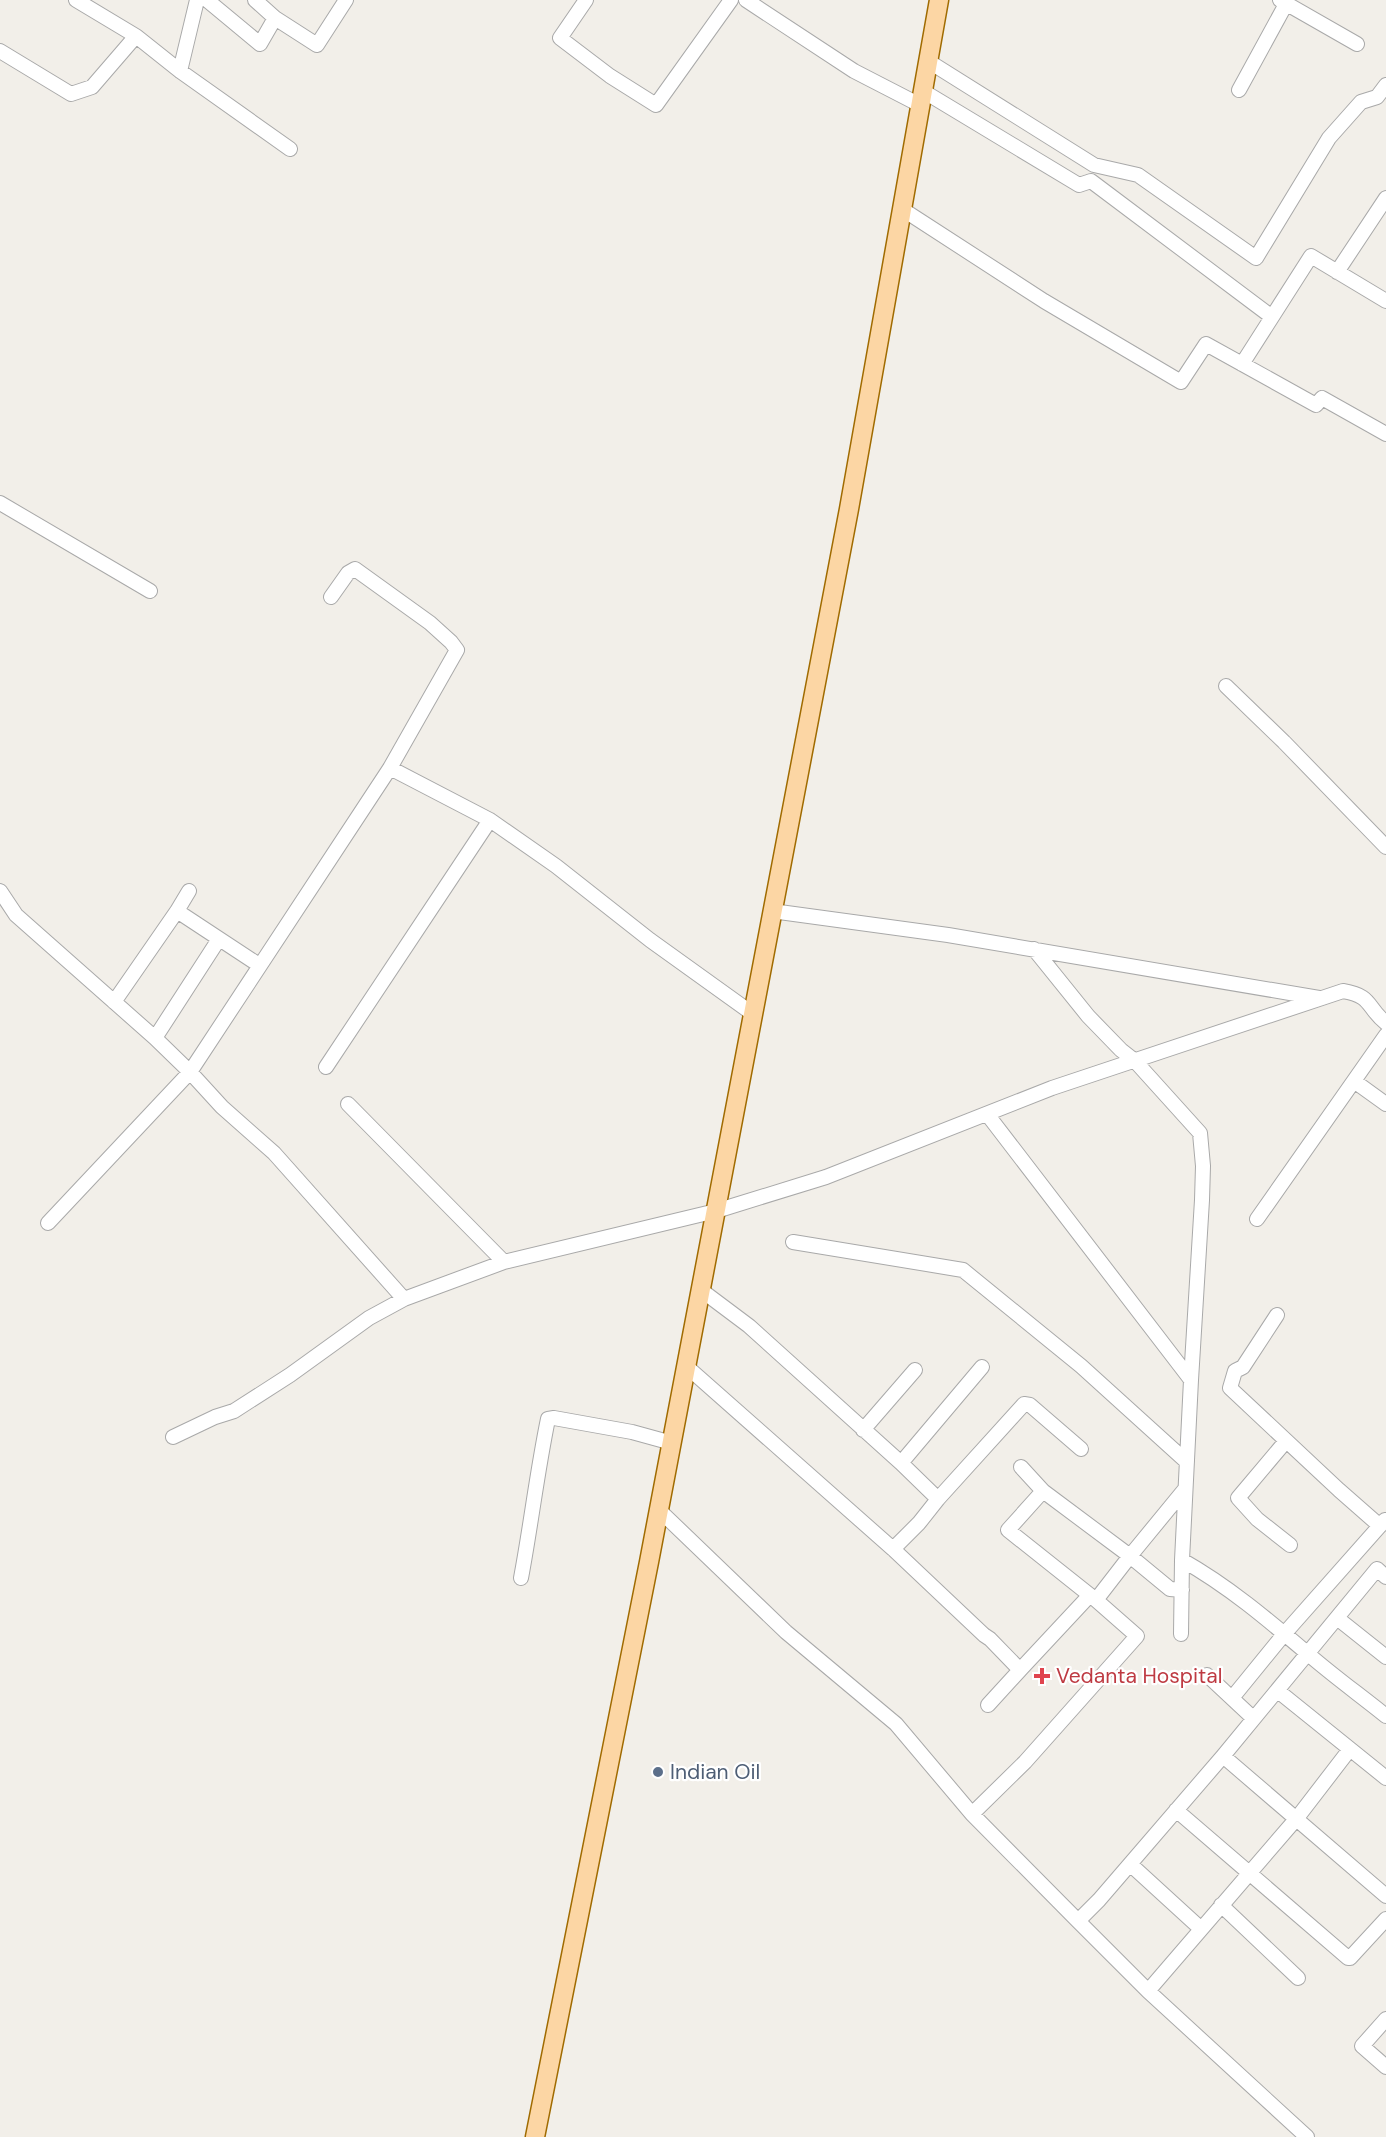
<svg xmlns="http://www.w3.org/2000/svg" width="1386" height="2137" font-family="'DM Sans',sans-serif">
<style>
.lines{fill:none;stroke-linecap:round;stroke-linejoin:round}
.minor-casing{stroke:#a9a9a9;stroke-width:16}
.major-casing{stroke:#a06b00;stroke-width:21}
.minor{stroke:#fff;stroke-width:14}
.major{stroke:#fcd6a4;stroke-width:18}
.health-dot{fill:#e0444e;stroke:#fff;stroke-width:2}
.service-dot{fill:#5c6f8a;stroke:#fff;stroke-width:2}
.labels{text-anchor:middle;dominant-baseline:central;stroke-width:4.5;stroke-linejoin:round;paint-order:stroke}
.health-label{font-size:21px;fill:#be3a42;stroke:#fff;text-anchor:start}
.service-label{font-size:21px;fill:#4e5e75;stroke:#fff;text-anchor:start}
</style>
<rect width="100%" height="100%" fill="#f2efe9"/>
<g class="lines">
<defs>
<path id="minor" d="M76,0L136,36
M207,0L260,44L275,18L317,45L346,0
M255,0L275,18
M586,0L560,38L610,76L656,105L731,0
M746,0L854,71L920,105
M1280,0L1357,44
M0,51L71,94L92,87L136,36L180,71L290,149
M928,61L1094,165L1138,175L1256,258L1329,138L1361,102L1377,97L1386,85
M180,71L197,0
M1239,90L1286,4
M923,91L1079,185L1091,181L1272,317
M902,209L1044,301L1181,382L1206,344L1316,405L1322,398L1386,434
M1337,272L1386,198
M1242,364L1311,256L1386,301
M0,503L150,591
M1226,686L1284,742L1386,847
M390,768L490,820L556,866L650,940L753,1014
M0,891L16,915L155,1038L190,1072L222,1107L274,1153L404,1299
M177,911L189,891
M772,911L948,935L1319,998
M114,1002L177,911L259,965
M155,1038L219,939
M326,1067L490,820
M1354,1081L1386,1104
M348,1104L504,1262
M987,1114L1191,1380L1202,1200L1203,1166L1200,1133L1135,1061L1121,1050L1088,1016L1034,949
M1257,1219L1386,1035
M48,1223L190,1072L390,768L457,650L451,642L430,623L355,569L348,573L331,597
M793,1242L963,1270L1081,1366L1187,1462
M701,1290L749,1326L901,1463L938,1499
M1277,1315L1243,1367L1235,1371L1230,1388L1339,1490L1380,1526
M686,1366L893,1549L984,1635L990,1639L1020,1670L988,1705
M863,1430L915,1370
M173,1437L215,1417L234,1411L290,1375L369,1318L404,1299L504,1262L716,1211L826,1177L1052,1088L1343,991C1373,996 1366,1007 1386,1023
M1286,1441L1238,1498L1257,1519L1290,1545
M901,1463L982,1367
M1021,1467L1043,1491
M659,1510L786,1632L896,1724L972,1814L1078,1921L1148,1991L1307,2137
M893,1549L919,1523L938,1499L1024,1404L1030,1405L1081,1449
M1182,1560L1191,1380
M521,1578C531,1525 537,1472 548,1419L554,1418L632,1432L672,1443
M1182,1590L1170,1589L1130,1556L1096,1600L1008,1530L1043,1491L1130,1556L1185,1489
M1337,1618L1386,1657
M1181,1634L1182,1560C1228,1586 1267,1619 1307,1653C1332,1675 1360,1695 1386,1716
M1020,1670L1090,1595
M1207,1675L1253,1718
M1278,1691L1386,1778
M1232,1698L1285,1633L1385,1520
M1223,1756L1386,1896
M1176,1810L1348,1958H1350L1386,1919
M972,1814L1025,1762L1137,1636L1096,1600
M1130,1864L1200,1928
M1221,1905L1298,1978
M1078,1921L1099,1900L1223,1756L1377,1569L1386,1577
M1148,1991L1297,1818L1350,1749
M1386,2019L1362,2046L1386,2067"/>
<path id="major" d="M535,2137L649,1562L849,509L939,0"/>
</defs>
<use href="#minor" class="minor-casing"/>
<use href="#major" class="major-casing"/>
<use href="#minor" class="minor"/>
<use href="#major" class="major"/>
</g>
<path class="health-dot" d="M1039 1667h6v6h6v6h-6v6h-6v-6h-6v-6h6z"/>
<circle class="service-dot" cx="658" cy="1772" r="6"/>
<g class="labels">
<g class="health-label">
<text x="1056" y="1676">Vedanta Hospital</text>
</g>
<g class="service-label">
<text x="670" y="1772">Indian Oil</text>
</g>
</g>
</svg>
